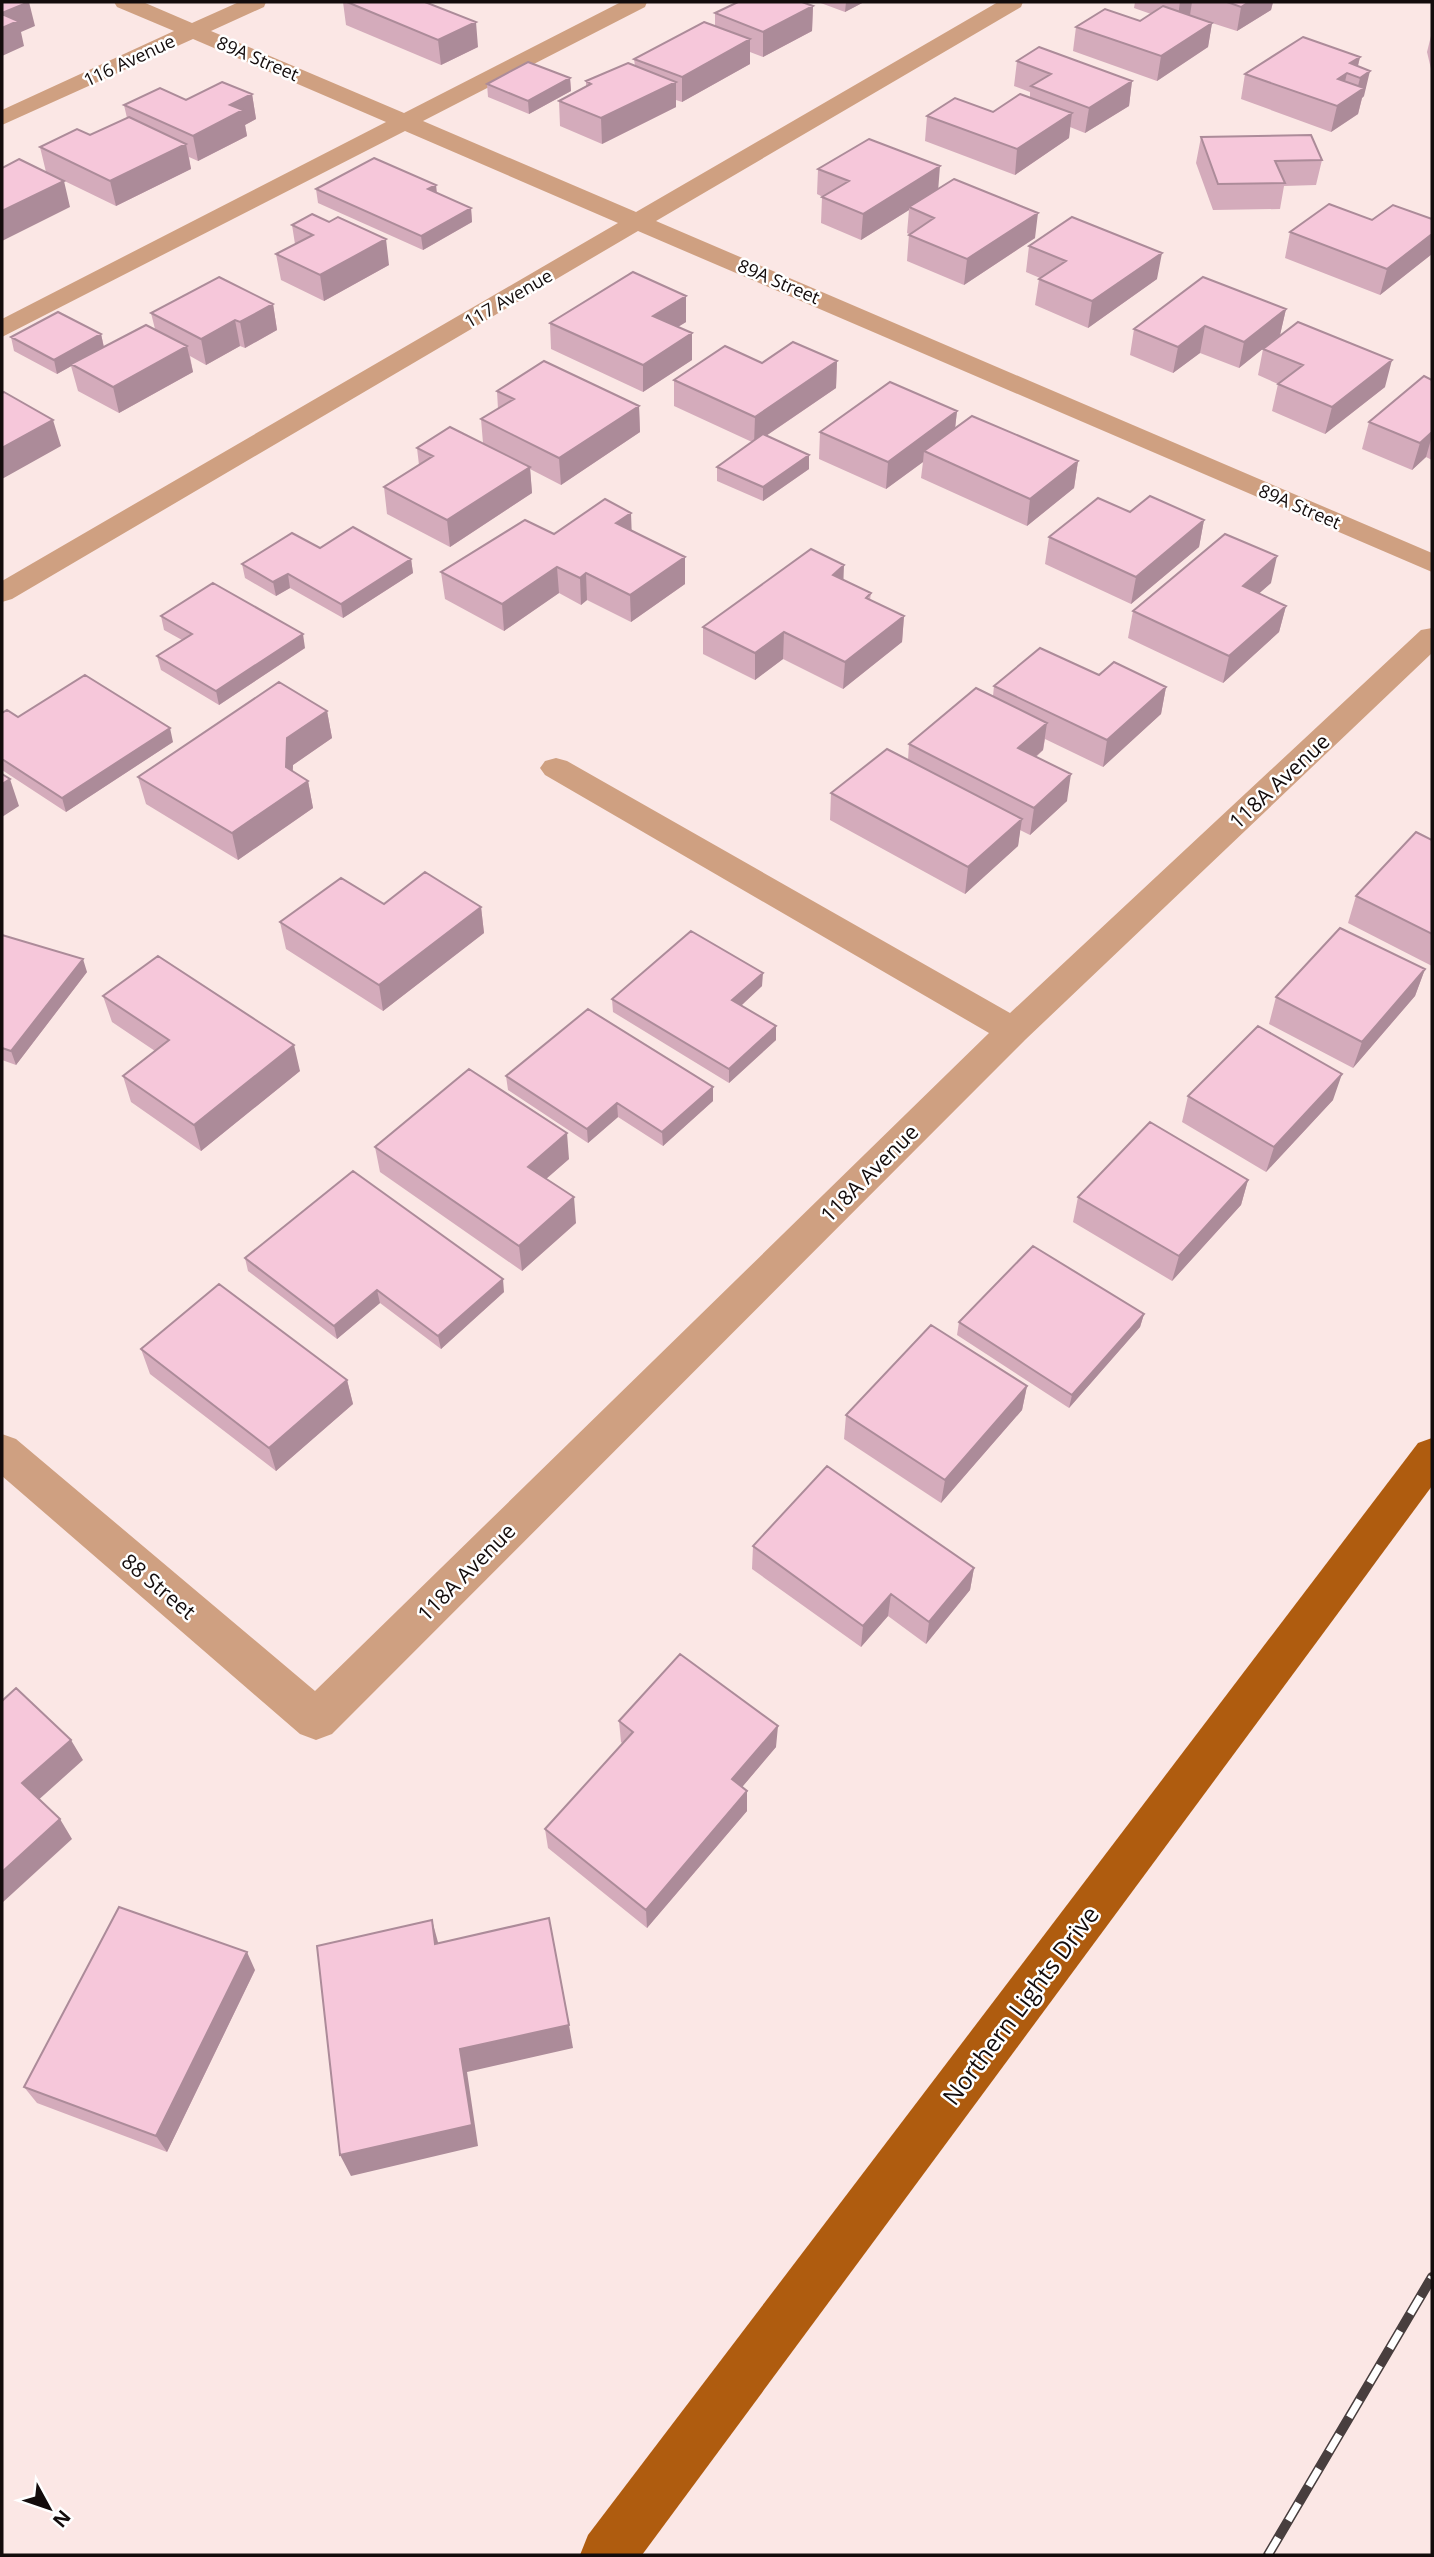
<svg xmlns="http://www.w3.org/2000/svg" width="1434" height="2557" font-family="'Open Sans',sans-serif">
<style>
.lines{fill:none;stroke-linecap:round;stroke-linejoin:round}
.minor{fill:#cfa081;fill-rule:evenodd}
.major{fill:#af5c0f;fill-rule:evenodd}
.rail-casing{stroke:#483e3e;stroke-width:10}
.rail{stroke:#fff;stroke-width:7;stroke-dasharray:20;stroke-linecap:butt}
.wall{fill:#d4abbb}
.shaded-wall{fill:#ac8b99}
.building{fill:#f6c7da;stroke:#ac8b99;stroke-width:2}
.labels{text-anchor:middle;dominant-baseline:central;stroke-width:5;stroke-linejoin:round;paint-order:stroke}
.far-street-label{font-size:18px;fill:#130c0c;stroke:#fff}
.street-label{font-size:21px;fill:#130c0c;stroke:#fff}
.near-street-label{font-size:24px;fill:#130c0c;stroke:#fff}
</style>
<rect width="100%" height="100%" fill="#fbe7e5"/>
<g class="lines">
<path class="minor" d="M114,2H143L192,23L239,2H266L264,7L211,31L404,113L621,2H647L645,7L423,121L636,212L998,2H1023L1021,7L656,221L1432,553V572L638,231L12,599L2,602V581L618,223L405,131L2,337V319L386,122L193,39L2,125V110L174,31L117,7Z
M1432,628V653L1025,1040L332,1734L316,1740L300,1734L2,1476V1434L16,1439L315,1691L989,1033L545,775L540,768L545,761L556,758L567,761L1010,1013L1421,630Z"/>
<path class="major" d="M1432,1438V1486L642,2555H580L588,2535L1418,1443Z"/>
<defs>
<path id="rail" d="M1268,2555L1432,2277"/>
</defs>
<use href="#rail" class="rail-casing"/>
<use href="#rail" class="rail"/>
</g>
<path class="wall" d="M343,2H425L478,47L441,65L346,25Z
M818,2H864L845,12Z
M1135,2H1273L1271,10L1237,31L1212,23L1208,47L1157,81L1073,51L1076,27L1140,21L1151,14L1134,8Z
M813,6L812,31L763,57L750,52V64L682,102L676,100V107L602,144L560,126L559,101L586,86V81L635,66L634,59L715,26V13Z
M1432,32V73L1427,52Z
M1360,57L1358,66L1364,96L1362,98L1358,114L1331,132L1241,99L1245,74Z
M1017,61L1132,81L1129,106L1085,133L1070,127L1069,138L1015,175L925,141L927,116L993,112L1030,98V92L1014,86Z
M570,78L571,91L529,114L488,97L487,84Z
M252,94L256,119L245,125L247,136L198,161L189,157L191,169L116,206L46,172L40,147L90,135L127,118L124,105Z
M1201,137L1322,160L1316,185L1284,186L1280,209L1213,210L1196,163Z
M818,169L938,189L1035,238L964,285L907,261L909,234L907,233L909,210L861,240L821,223L822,197H823L817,194Z
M436,185L437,193L471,208L472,222L423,250L318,203L316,189Z
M1432,219V254L1380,295L1285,258L1290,232L1372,220Z
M292,225L389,265L324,301L281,280L276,254L295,244Z
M1029,246L1157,279L1088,328L1035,305L1039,279L1040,278L1026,272Z
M273,304L277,330L245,348L240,346L206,365L190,356L193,372L119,413L78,391L71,366L57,374L14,351L11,337L101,334L104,347L155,329L151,313Z
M1286,309L1280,335L1239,368L1200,353L1173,373L1130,355L1134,329Z
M686,322L678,327L692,360L643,392L551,349L550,323Z
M1263,349L1385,387L1325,434L1272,411L1278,384L1258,375Z
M837,361L836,388L766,436L809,469L763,501L717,481V467L752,442L674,406V380L762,363Z
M1432,380V460L1426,457L1412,470L1362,449L1369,422Z
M497,391L639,406L640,432L561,485L530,469L532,493L450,547L387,514L384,487L419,465L417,448L483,443L481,419L498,409Z
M957,411L955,428L1078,461L1074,488L1027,526L921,478L923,462L886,489L819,459L820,432Z
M1130,512L1204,520L1199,547L1131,604L1045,564L1049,537Z
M632,530L685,584L631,622L587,600L581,605L559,593L504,631L445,599L441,572L554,534Z
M320,548L411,559L413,573L343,618L290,588L276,596L245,578L242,564Z
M843,580L871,593L870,600L904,616L902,642L843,689L783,659L755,680L703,654V627Z
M1271,583L1259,593L1286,606L1279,632L1223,683L1128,638L1133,611Z
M161,616L305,648L219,705L161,670L157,656L182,640L164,630Z
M1099,675L1166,687L1161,714L1103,767L1045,739L1043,750L1036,757L1067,801L1030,835L1020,830L1018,846L965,894L830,820L831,793L908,760L909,744L993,696L994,686Z
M327,711L332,738L293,765L292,771L308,781L313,808L238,860L146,804L138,777Z
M2,713L18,717L173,742L66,812L2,770Z
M1432,840V966L1348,923L1356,896Z
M384,904L481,907L484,933L383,1011L286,949L280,922Z
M2,935L87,972L16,1065L2,1060Z
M1425,969L1415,996L1353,1068L1269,1024L1276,997Z
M762,986L741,1006L776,1026V1040L729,1083L613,1012L612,999Z
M103,996L300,1071L201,1151L131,1102L123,1076L155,1051L112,1022Z
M506,1076L713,1087V1101L663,1146L618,1117L588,1143L508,1090Z
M1188,1096L1333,1100L1266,1172L1182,1122Z
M375,1147L569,1159L546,1179L576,1223L522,1271L380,1172Z
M1248,1180L1241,1205L1172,1281L1073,1222L1078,1197Z
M245,1258L504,1292L441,1349L380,1303L337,1339L248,1271Z
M1144,1314L1140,1327L1069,1408L957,1335L959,1322Z
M141,1349L347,1380L353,1404L276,1471L150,1374Z
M1027,1386L1022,1410L941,1503L844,1439L846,1415Z
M753,1546L974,1568L970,1590L926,1644L888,1616L861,1647L752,1569Z
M619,1721L776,1747L742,1787L747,1791V1811L647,1928L548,1848L545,1829L623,1744L621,1742Z
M255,1970L167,2152L37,2103L24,2087Z"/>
<path class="shaded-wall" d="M29,2L35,26L21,32L24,46L2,56V13Z
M846,2H864L845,12Z
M1180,2H1192L1190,15L1177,23Z
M1249,2H1273L1271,10L1237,31L1241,7Z
M813,6L812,31L763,57V32Z
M476,22L478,47L441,65L438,40Z
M1212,23L1208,47L1157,81L1161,56Z
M750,39V64L682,102V77Z
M1360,57L1355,77L1350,63Z
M1370,71L1364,96L1362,98L1358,114L1331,132L1337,106L1356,94L1360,78Z
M1347,73L1341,99L1338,79Z
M570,78L571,91L529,114L528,101Z
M1132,81L1129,106L1085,133L1089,108Z
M676,82V107L602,144L601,118Z
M252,94L256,119L245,125L247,136L198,161L193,136L230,105Z
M1072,113L1069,138L1015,175L1017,149Z
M186,144L191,169L116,206L110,181Z
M940,166L938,192L909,207V210L861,240L863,214Z
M64,181L70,207L2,241V211Z
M436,185L437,199L428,189Z
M471,208L472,222L423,250L421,236Z
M1038,213L1035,238L964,285L967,259Z
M1432,234V254L1380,295L1387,269Z
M386,239L389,265L324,301L320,275Z
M1162,253L1157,279L1088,328L1092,301Z
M686,296V322L653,342V316Z
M273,304L277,330L245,348L240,322Z
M1286,309L1280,335L1239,368L1244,342Z
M235,320L240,346L206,365L201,339Z
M1205,326L1200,353L1173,373L1178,347Z
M692,333V360L643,392V365Z
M101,334L104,348L57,374L54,360Z
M187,346L193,372L119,413L113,387Z
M1392,360L1385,387L1325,434L1332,407Z
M837,361L836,388L754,444L755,417Z
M639,406L640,432L561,485L559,458Z
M957,411L954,438L924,451L923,462L886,489L888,462Z
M53,420L61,446L2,479V448Z
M1432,432V436L1426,457L1412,470L1420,443Z
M809,455V469L763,501V487Z
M1078,461L1074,488L1027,526L1030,499Z
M530,467L532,493L450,547L447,520Z
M631,513L632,540L616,523Z
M1204,520L1199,547L1131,604L1136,577Z
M1277,556L1271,583L1237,613L1243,586Z
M685,557V584L631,622L630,595Z
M411,559L413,573L343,618L341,604Z
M844,565L843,592L833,575Z
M557,567L559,593L504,631L502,604Z
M586,573L587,600L581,605L580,578Z
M288,574L290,588L276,596L273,582Z
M1286,606L1279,632L1223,683L1229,656Z
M904,616L902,642L843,689L845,662Z
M784,632L783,659L755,680V653Z
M303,634L305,648L219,705L216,691Z
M1166,687L1161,714L1103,767L1107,740Z
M327,711L332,738L293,765L292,792L308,781L313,808L238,860L232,833L286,767L287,738Z
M1047,723L1043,750L1014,775L1018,748Z
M170,728L173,742L66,812L62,798Z
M1071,774L1067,801L1030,835L1034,808Z
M10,779L19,806L2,817V784Z
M1022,819L1018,846L965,894L968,867Z
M481,907L484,933L383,1011L379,985Z
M83,959L87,972L16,1065L11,1051Z
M1425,969L1415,996L1353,1068L1362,1042Z
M763,973L762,986L732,1014V1000Z
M776,1026V1040L729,1083V1069Z
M294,1045L300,1071L201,1151L194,1125Z
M1342,1074L1333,1100L1266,1172L1274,1147Z
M713,1087V1101L663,1146L662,1132Z
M617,1103L618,1117L588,1143L587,1129Z
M567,1133L569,1159L531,1192L528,1167Z
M1248,1180L1241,1205L1172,1281L1179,1256Z
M574,1197L576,1223L522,1271L519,1246Z
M503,1279L504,1292L441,1349L438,1336Z
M377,1290L380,1303L337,1339L334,1326Z
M1144,1314L1140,1327L1069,1408L1072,1395Z
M347,1380L353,1404L276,1471L269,1448Z
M1027,1386L1022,1410L941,1503L945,1480Z
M974,1568L970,1590L926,1644L929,1622Z
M891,1594L888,1616L861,1647L863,1626Z
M778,1726L776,1747L732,1799V1779Z
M71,1740L83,1760L35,1803L22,1783Z
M747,1791V1811L647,1928L646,1910Z
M60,1819L72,1839L2,1903V1872Z
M432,1920L439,1946L435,1944Z
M247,1952L255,1970L167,2152L156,2136Z
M569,2025L573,2048L467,2072L478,2146L351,2176L340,2155L460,2049Z"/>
<path class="building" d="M2,2H29L2,13Z
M347,2H425L476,22L438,40Z
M738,2H802L813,6L763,32L715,13Z
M1227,2H1249L1241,7Z
M1163,6L1212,23L1161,56L1076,27L1105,9L1140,21Z
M2,14L18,21L2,28Z
M704,22L750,39L682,77L634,59Z
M1303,37L1360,57L1350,63L1370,71L1360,78L1347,73L1338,79L1364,88L1337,106L1245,74Z
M1039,47L1132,81L1089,108L1031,86L1051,74L1017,61Z
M528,62L570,78L528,101L487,84Z
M628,63L676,82L601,118L559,101L591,84L586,81Z
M222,82L252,94L230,105L243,110L193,136L124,105L160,88L186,100Z
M1020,94L1072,113L1017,149L927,116L955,98L993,112Z
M129,117L186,144L110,181L40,147L77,129L90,135Z
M1311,135L1322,160L1275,161L1285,183L1218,184L1201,137Z
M869,139L940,166L863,214L822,197L849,181L818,169Z
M374,158L436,185L428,189L471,208L421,236L316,189Z
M19,159L64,181L2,211V168Z
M954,179L1038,213L967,259L909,235L934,218L909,207Z
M1329,204L1372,220L1393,205L1432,219V234L1387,269L1290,232Z
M312,214L329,222L338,217L386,239L320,275L276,254L313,235L292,225Z
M1072,217L1162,253L1092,301L1039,279L1066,261L1029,246Z
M633,272L686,296L653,316L692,333L643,365L550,323Z
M219,277L273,304L240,322L235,320L201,339L151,313Z
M1203,277L1286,309L1244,342L1205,326L1178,347L1134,329Z
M58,312L101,334L54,360L11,337Z
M1298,322L1392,360L1332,407L1278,384L1303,365L1263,349Z
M146,325L187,346L113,387L71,364Z
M793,342L837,361L755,417L674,380L725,346L762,363Z
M544,361L639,406L559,458L481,419L514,399L497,391Z
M1424,376L1432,380V432L1420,443L1369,422Z
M890,382L957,411L888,462L820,432Z
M4,392L53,420L2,448V393Z
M972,416L1078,461L1030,499L924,451Z
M450,427L530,467L447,520L384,487L433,456L417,448Z
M763,434L809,455L763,487L717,467Z
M1150,496L1204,520L1136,577L1049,537L1098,498L1130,512Z
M605,499L631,513L616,523L685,557L630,595L586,573L580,578L557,567L502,604L441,572L525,520L554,534Z
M353,527L411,559L341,604L288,574L273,582L242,564L292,533L320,548Z
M1225,534L1277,556L1243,586L1286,606L1229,656L1133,611Z
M811,549L844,565L833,575L871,593L866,598L904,616L845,662L784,632L755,653L703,627Z
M213,583L303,634L216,691L157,656L192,634L161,616Z
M1040,648L1099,675L1114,662L1166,687L1107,740L994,686Z
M85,675L170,728L62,798L2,759V713L7,710L18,717Z
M279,682L327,711L287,738L286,767L308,781L232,833L138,777Z
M976,688L1047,723L1018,748L1071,774L1034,808L909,744Z
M887,749L1022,819L968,867L831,793Z
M2,774L10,779L2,784Z
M1416,832L1432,840V934L1356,896Z
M425,872L481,907L379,985L280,922L341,878L384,904Z
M1340,928L1425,969L1362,1042L1276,997Z
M691,931L763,973L732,1000L776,1026L729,1069L612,999Z
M2,935L83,959L11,1051L2,1048Z
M158,956L294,1045L194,1125L123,1076L169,1040L103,996Z
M588,1009L713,1087L662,1132L617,1103L587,1129L506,1076Z
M1258,1026L1342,1074L1274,1147L1188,1096Z
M469,1069L567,1133L528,1167L574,1197L519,1246L375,1147Z
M1150,1122L1248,1180L1179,1256L1078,1197Z
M353,1171L503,1279L438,1336L377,1290L334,1326L245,1258Z
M1033,1246L1144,1314L1072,1395L959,1322Z
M219,1284L347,1380L269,1448L141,1349Z
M931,1325L1027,1386L945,1480L846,1415Z
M827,1466L974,1568L929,1622L891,1594L863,1626L753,1546Z
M680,1654L778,1726L732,1779L747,1791L646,1910L545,1829L633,1732L619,1721Z
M16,1688L71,1740L22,1783L60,1819L2,1872V1701Z
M119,1907L247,1952L156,2136L24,2087Z
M549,1918L569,2025L460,2049L472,2125L340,2155L317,1946L432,1920L435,1944Z"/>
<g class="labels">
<g class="far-street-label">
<text transform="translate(258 58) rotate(23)">89A Street</text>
<text transform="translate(129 60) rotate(-25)">116 Avenue</text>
<text transform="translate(779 281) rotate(23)">89A Street</text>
<text transform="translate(508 298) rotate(-30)">117 Avenue</text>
<text transform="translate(1300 506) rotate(23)">89A Street</text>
</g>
<g class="street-label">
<text transform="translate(1279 781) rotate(-43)">118A Avenue</text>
<text transform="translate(869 1173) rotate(-45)">118A Avenue</text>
<text transform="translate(466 1572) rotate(-45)">118A Avenue</text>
<text transform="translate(159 1586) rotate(40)">88 Street</text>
</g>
<g class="near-street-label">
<text transform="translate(1020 2005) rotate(-53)">Northern Lights Drive</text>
</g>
</g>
<rect width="1434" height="2557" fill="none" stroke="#130c0c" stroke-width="7"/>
<g transform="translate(49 2508) rotate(130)" stroke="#ffffff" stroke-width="5" paint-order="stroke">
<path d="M0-5L12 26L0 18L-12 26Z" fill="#130c0c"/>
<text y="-10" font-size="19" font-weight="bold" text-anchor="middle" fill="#130c0c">N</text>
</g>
</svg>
